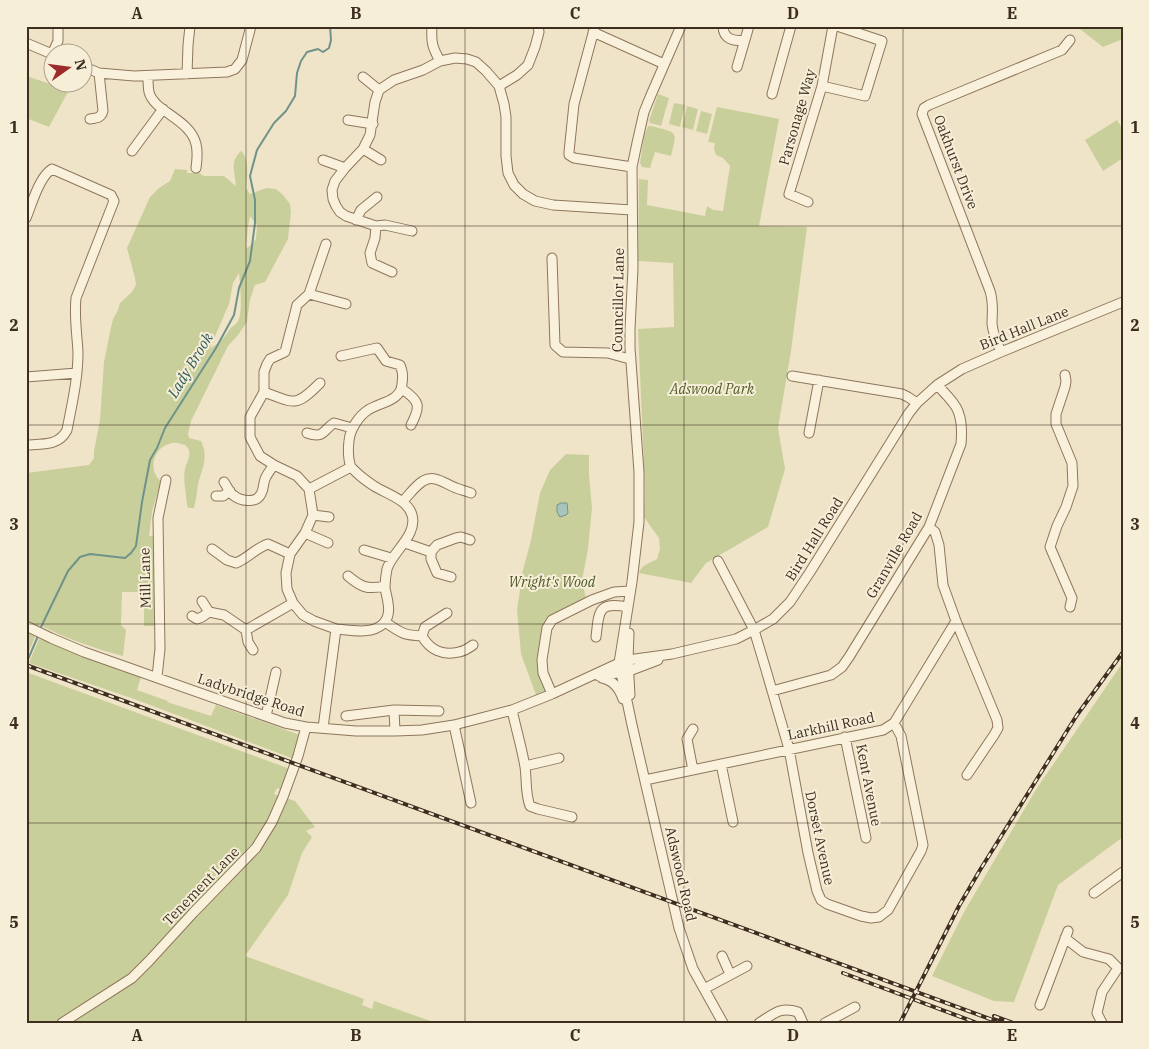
<svg xmlns="http://www.w3.org/2000/svg" width="1149" height="1049" font-family="'IBM Plex Serif',serif">
<style>
.green{fill:#c9cf9b;fill-rule:evenodd}
.water{fill:#a9c4bc;stroke:#6f938a}
.lines{fill:none;stroke-linecap:round;stroke-linejoin:round}
.stream{stroke:#6f938a;stroke-width:2}
.minor-casing{stroke:#8d765c;stroke-width:11}
.minor{stroke:#faf1dc;stroke-width:9}
.rail-casing{stroke:#3d2e20;stroke-width:4}
.rail{stroke:#f7eed8;stroke-width:2;stroke-dasharray:5.5;stroke-linecap:butt}
.grid{fill:none;stroke:#3d2e20;stroke-width:1;stroke-opacity:0.55}
.labels{text-anchor:middle;dominant-baseline:central;stroke-width:4;stroke-linejoin:round;paint-order:stroke}
.street-label{font-size:14px;fill:#3d2e20;stroke:#f7eed8}
.park-label{font-size:14px;font-style:italic;fill:#4d5a26;stroke:#f7eed8}
.water-label{font-size:15px;font-style:italic;fill:#2f5d5a;stroke:#f7eed8}
.neatline{fill:none;stroke:#3d2e20;stroke-width:2}
.grid-label{font-size:16px;text-anchor:middle;font-weight:bold;fill:#3d2e20}
</style>
<rect width="100%" height="100%" fill="#f0e4c8"/>
<path class="green" d="M1076,26H1123V39L1103,47Z
M26,76L69,90L49,127L26,118Z
M658,94L669,98L661,126L650,123L649,121Z
M674,103L685,105L680,127L669,124Z
M687,106L698,109L693,130L682,127Z
M717,107L779,119L759,226L807,227L791,351L778,428L785,469L768,527L706,563L691,583L639,573C641,565 650,563 657,559L660,549L659,538L644,517L645,489L638,329L674,327L673,263L638,261L639,179L648,180L647,205L705,216L707,206L713,210L723,211L730,166L723,158L716,155L714,148L715,143L708,142Z
M701,111L712,114L707,134L696,131Z
M1117,120L1123,130V158L1103,171L1085,140Z
M648,126H651C677,133 678,129 671,156L655,152L650,168L642,167L640,163L644,136Z
M241,151C250,159 247,177 246,188L250,194L266,188L276,189L283,195L290,204L291,212L288,239L265,282L255,285L250,300L247,322L238,335L228,346L191,421L188,434L189,438L201,441C209,457 202,469 198,484C197,492 196,500 194,508H188L187,504C186,494 183,479 185,469C186,462 193,454 187,447C185,444 184,445 181,444C177,443 173,442 169,444C154,448 147,470 161,481L152,512L149,536H154L157,634L156,662L153,664L156,626H144V592H122L121,625L126,630L123,656C96,649 67,639 42,626L45,619L40,625L33,630L26,626V473L89,465L94,458V451L100,420L104,362L110,332L113,319L118,310L120,303L132,292L136,285L135,278L127,248L150,197L159,188L170,181L175,169L187,170V173H199L204,176H224L236,186C235,172 229,162 241,151ZM250,216L257,225L256,239L250,246L246,248L248,227ZM239,273C240,284 243,312 238,321C237,324 232,326 230,329C225,337 219,344 210,348L229,304L233,283Z
M566,454L589,455V475L592,508L588,549L582,580L586,599L544,628L547,690L536,695L521,654L517,610L523,570L531,540L540,493L550,470Z
M26,632L35,637L26,659Z
M39,639L141,677L137,690L168,701L167,702L211,716L216,705L300,735L294,759L134,699L29,663Z
M1123,662V837L1058,885L1014,1002L994,1001L932,976L964,912L1035,791Z
M26,672L290,769L283,791L277,788L274,794L295,801L315,827L306,831L312,837L302,853L288,895L245,956L364,999L362,1005L372,1009L374,1001L436,1023H26Z"/>
<path class="water" d="M561,503H567L568,513L566,515L560,517L557,512V505Z"/>
<g class="lines">
<path class="stream" d="M40,629L68,571L80,557L90,554L125,558L131,553L136,546L142,502L150,460L157,448L165,428L216,348L234,315L239,288L250,261L255,223V200L250,176L257,150L274,123L286,111L295,96L297,73L301,61L307,52L318,49L323,52L329,48L331,40L330,26
M26,664L38,636"/>
<defs>
<path id="minor" d="M432,26C431,42 432,47 440,61
M595,26L574,104L569,152V155L574,158L632,167
M681,26L651,95L644,112L637,143L632,167L633,268L630,329V348L639,472V522L632,582L619,663L632,725L679,928L693,969L723,1023
M723,26C723,39 734,42 745,40
M593,32L664,64
M26,43L52,54
M53,52L58,41V26
M82,66L99,73L134,76L227,72L235,69L242,60L251,26
M737,67L749,26
M187,74L188,45L190,26
M148,76C148,81 148,87 149,92C154,112 190,119 196,144C198,152 197,161 196,168
M363,77L379,90
M499,86L517,75L528,65L535,47L539,32L538,26
M822,86L865,96L882,41L837,26
M772,94L791,26
M90,119C97,118 101,118 103,111L99,73
M348,120L373,124
M363,149L381,160
M132,151L163,109
M323,160L345,168
M808,202L789,194L822,86L833,26
M26,218C32,204 39,177 52,169L111,195L114,201L76,298C74,316 77,334 78,352C78,379 72,404 67,430C59,446 43,444 26,445
M356,220L361,210L377,197
M376,226L375,238L370,253L372,263L392,272
M412,231L385,225L376,226L346,216L340,212L336,206L333,199L332,190L335,181L345,168L363,149L370,135L375,102L379,90L394,80L423,70L440,61L455,58L467,59L476,62L486,71L499,86L504,104L506,117V156L508,173L514,185L523,194L535,201L553,205L632,210
M552,258L555,345L563,352L608,353L626,358H631
M309,294L326,244
M1001,352C997,343 993,334 992,324C992,312 994,304 990,291L922,114L924,108L929,105L1062,50L1070,40
M1065,375L1066,381L1065,387L1056,414V424L1072,463L1073,486L1066,507L1057,526L1050,547L1072,598L1070,607
M792,376L902,394L908,397L917,403
M26,377L77,373
M402,389C420,401 421,406 411,425
M264,392C295,403 295,408 320,383
M307,433C324,439 322,431 334,423L352,428
M809,433L819,380
M224,482C227,486 229,492 233,495C240,501 256,504 261,494C264,489 263,484 265,479C267,474 271,469 274,465
M309,489L351,467
M216,496H223L230,491
M403,501C409,495 415,486 423,481C435,474 445,484 456,488C461,490 466,491 471,493
M313,515L329,517
M305,533L328,543
M405,543L431,552L437,545L456,538L461,537L470,540
M212,549L227,560L236,563C248,558 256,548 268,544L290,554
M364,550L391,558
M431,552V559L437,573L451,577
M718,561L754,630L766,670L789,749L808,853L817,891L821,900L827,904L861,916L871,918L879,917L888,910L921,851L923,845L901,736L894,723
M348,576C361,587 367,590 385,586
M202,601L209,612L224,615L246,630L293,603
M192,616L197,619L202,617L209,612
M956,621L997,720L998,728L994,735L967,775
M385,622C401,633 403,635 422,636C430,650 443,656 459,652C464,651 469,648 473,645
M26,626L51,638L84,652L285,723L306,727L356,731H395L422,730L454,725L512,710L552,694L619,663L628,660L672,654L736,639L754,630L773,619L790,602L810,572L909,413L917,403L937,385L962,369L1001,352L1123,302
M336,629C350,630 371,635 383,624C393,614 387,599 385,588C385,582 386,574 387,569C392,552 418,535 412,515C408,500 387,494 374,486C368,482 362,478 356,472C356,472 352,468 351,467C348,460 348,448 349,441C350,429 359,416 368,410C381,402 401,401 402,384C403,376 403,372 400,365L386,361L377,348L341,356
M246,630L248,642L253,650
M629,633L628,660L630,695
M422,636L425,627L447,613
M596,637C599,612 597,601 628,607
M599,676L629,671L658,660
M157,677L160,649L158,518L166,480
M602,678C613,680 619,687 623,699
M772,691L831,675L842,667L849,657L929,527L961,444C962,433 962,417 956,407C951,399 944,392 937,385
M552,694L543,673L542,660L547,628L552,620L592,600L614,592L630,591
M512,710C516,729 522,748 525,767C527,780 525,793 530,806L538,809L572,817
M266,716L276,672
M346,716L394,710
M454,725L471,803
M323,728L336,629L314,621L303,615L293,603L287,589L286,573L290,554L305,533L313,515L309,489L297,476L274,465L260,456L250,437V417L264,392V372L267,364L270,359L285,352L297,305L309,294L346,304
M395,731L394,710L439,711
M845,737L866,838
M721,764L733,822
M525,766L559,758
M693,770L687,739L693,729
M645,780L883,730L894,723L956,621L943,585L939,545L935,532L929,527
M1094,893L1123,872
M1065,938L1083,952L1109,959L1118,968L1102,992L1097,1013L1102,1023
M722,956L730,974
M704,989L747,966
M1040,1005L1068,931
M62,1023L132,978L149,961L193,913L256,848L272,822L283,797L298,756L306,727
M759,1023C774,1014 780,1006 798,1012L803,1023
M825,1023L855,1007"/>
</defs>
<use href="#minor" class="minor-casing"/>
<use href="#minor" class="minor"/>
<defs>
<path id="rail" d="M26,665L1001,1023
M843,973L977,1023
M994,1016L1013,1023
M900,1023L959,906L980,870L1077,715L1123,652"/>
</defs>
<use href="#rail" class="rail-casing"/>
<use href="#rail" class="rail"/>
</g>
<path class="grid" d="M246,26V1023M465,26V1023M684,26V1023M903,26V1023M26,226H1123M26,425H1123M26,624H1123M26,823H1123"/>
<g class="labels">
<g class="street-label">
<text transform="translate(797 117) rotate(-74)">Parsonage Way</text>
<text transform="translate(956 162) rotate(69)">Oakhurst Drive</text>
<text transform="translate(618 300) rotate(-89)">Councillor Lane</text>
<text transform="translate(1024 328) rotate(-22)">Bird Hall Lane</text>
<text transform="translate(814 539) rotate(-58)">Bird Hall Road</text>
<text transform="translate(894 555) rotate(-60)">Granville Road</text>
<text transform="translate(145 578) rotate(-91)">Mill Lane</text>
<text transform="translate(251 695) rotate(18)">Ladybridge Road</text>
<text transform="translate(831 726) rotate(-12)">Larkhill Road</text>
<text transform="translate(869 785) rotate(79)">Kent Avenue</text>
<text transform="translate(820 838) rotate(78)">Dorset Avenue</text>
<text transform="translate(681 874) rotate(77)">Adswood Road</text>
<text transform="translate(201 886) rotate(-46)">Tenement Lane</text>
</g>
<g class="park-label">
<text x="712" y="389">Adswood Park</text>
<text x="552" y="582">Wright's Wood</text>
</g>
<g class="water-label">
<text transform="translate(190 365) rotate(-59)">Lady Brook</text>
</g>
</g>
<rect width="1149" height="1049" fill="none" stroke="#f7eed8" stroke-width="55"/>
<g transform="translate(68 68) rotate(76)"><circle r="24" fill="#f7eed8" stroke="#ada18e"/>
<path d="M0-4L9 19L0 12L-9 19Z" fill="#9e2a2b"/>
<text y="-8" font-size="14" font-weight="bold" text-anchor="middle" fill="#3d2e20">N</text>
</g>
<rect x="28" y="28" width="1094" height="994" class="neatline"/>
<g class="grid-label">
<text x="137" y="19">A</text>
<text x="356" y="19">B</text>
<text x="575" y="19">C</text>
<text x="793" y="19">D</text>
<text x="1012" y="19">E</text>
<text x="14" y="133">1</text>
<text x="1135" y="133">1</text>
<text x="14" y="331">2</text>
<text x="1135" y="331">2</text>
<text x="14" y="530">3</text>
<text x="1135" y="530">3</text>
<text x="14" y="729">4</text>
<text x="1135" y="729">4</text>
<text x="14" y="928">5</text>
<text x="1135" y="928">5</text>
<text x="137" y="1041">A</text>
<text x="356" y="1041">B</text>
<text x="575" y="1041">C</text>
<text x="793" y="1041">D</text>
<text x="1012" y="1041">E</text>
</g>
</svg>
